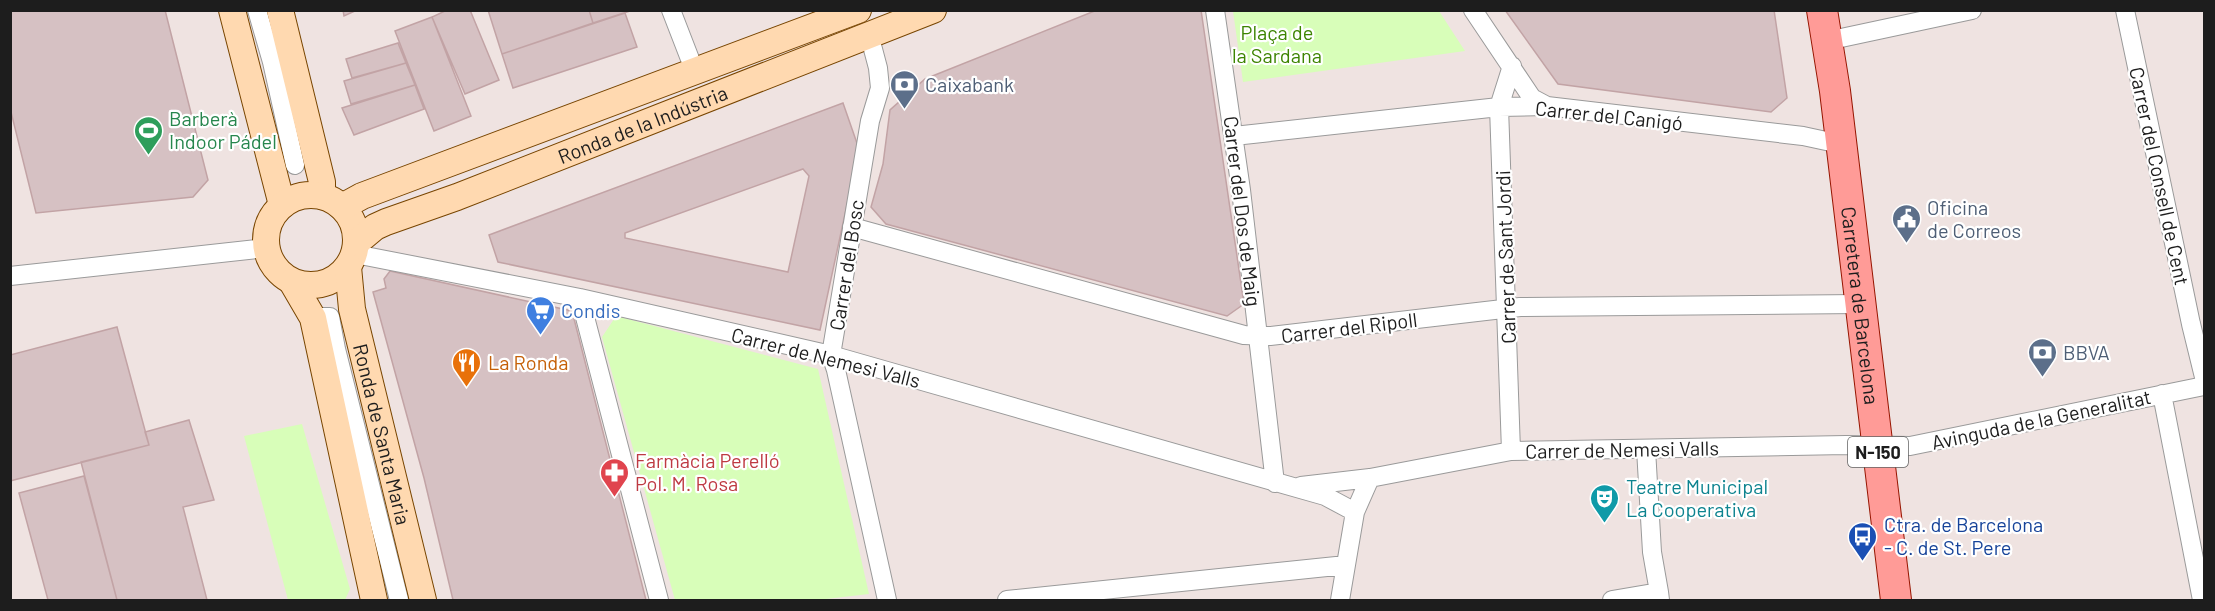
<svg xmlns="http://www.w3.org/2000/svg" width="2215" height="611" font-family="Barlow,sans-serif">
<style>
.park{fill:#d8feb9}
.building{fill:#d6c1c3;stroke:#c2a3a5;stroke-width:1.5;fill-rule:evenodd}
.lines{fill:none;stroke-linecap:round;stroke-linejoin:round}
.street-casing{stroke:#9a9a9a;stroke-width:20}
.secondary-casing{stroke:#784500;stroke-width:28}
.primary-casing{stroke:#961500;stroke-width:32}
.street{stroke:#fff;stroke-width:18}
.secondary{stroke:#ffd9b0;stroke-width:26}
.primary{stroke:#ff9b97;stroke-width:30}
.labels{text-anchor:middle;dominant-baseline:central;stroke-width:4.5;stroke-linejoin:round;paint-order:stroke}
.shield{fill:#fff;stroke:#616161;stroke-width:1.5}
.shield-label{font-size:18px;font-weight:bold;fill:#1d1d1d}
.park-label{font-size:20px;fill:#3c8401;stroke:#fff}
.service-label{font-size:20px;fill:#4e5e75;stroke:#fff;text-anchor:start}
.street-label{font-size:20px;fill:#1d1d1d;stroke:#fff}
.leisure-label{font-size:20px;fill:#27864d;stroke:#fff;text-anchor:start}
.shop-label{font-size:20px;fill:#366cbe;stroke:#fff;text-anchor:start}
.food-label{font-size:20px;fill:#c56008;stroke:#fff;text-anchor:start}
.health-label{font-size:20px;fill:#be3a42;stroke:#fff;text-anchor:start}
.culture-label{font-size:20px;fill:#0d838f;stroke:#fff;text-anchor:start}
.transit-label{font-size:20px;fill:#164399;stroke:#fff;text-anchor:start}
</style>
<rect width="100%" height="100%" fill="#efe3e1"/>
<path class="park" d="M1233,11H1439L1465,51L1243,82Z
M616,316L818,369L869,594L817,600H675L602,337Z
M302,424L350,589L345,600H288L244,436Z"/>
<path class="building" d="M10,10H165L208,180L193,197L36,213L10,108Z
M343,10H357L344,16Z
M447,10H470L499,80L465,94L432,17Z
M488,10H589L593,23L502,54Z
M589,10H633L593,23Z
M1097,10H1201L1244,304L1227,316L886,224L871,207L883,164L890,110L925,79Z
M1505,10H1774L1787,98L1771,112L1558,84Z
M625,13L637,47L513,88L502,54Z
M432,17L471,116L434,131L395,31Z
M398,43L406,63L352,78L346,59Z
M406,63L415,85L351,104L344,81Z
M415,85L424,109L354,135L342,108Z
M843,103L859,149L820,330L498,262L489,235ZM803,169L809,176L788,272L625,238V233Z
M390,271L572,311L646,600H453L424,478L373,292L386,288L384,279Z
M117,327L149,445L10,481V355Z
M189,420L214,500L183,507L207,600H117L81,462L149,445L145,432Z
M84,476L117,600H48L19,493Z"/>
<g class="lines">
<defs>
<path id="street" d="M257,10L272,62L295,165
M671,10L695,72
M1215,10L1241,190L1275,483
M1473,10L1532,98L1547,106
M2125,10L2191,324L2204,377
M869,34L878,68L880,88L870,121L831,355L836,370L887,600
M1827,41L1972,10
M1234,136L1499,107L1547,106L1803,136L1840,144
M852,227L1244,335L1270,336L1520,307L1860,304
M355,254L580,298L831,355L1325,496L1355,512L1370,478
M10,276L266,248
M580,298L659,600
M317,317H330L336,349L399,600
M2162,394L2202,600
M1646,449L1652,552L1659,592
M1511,451L1499,107L1512,66
M1301,486L1370,478L1511,451L1846,445L1910,446L2204,386
M1007,600L1346,565
M1340,600L1355,512
M1612,600L1659,592L1660,600"/>
<g id="secondary">
<path d="M232,10L282,205"/>
<path d="M280,10L322,182V196"/>
<circle cx="311" cy="240" r="45"/>
<path d="M342,207L362,196L858,10"/>
<path id="s1" d="M357,242L375,227L386,222L457,197L933,10"/>
<path id="s2" d="M348,267L352,309L423,600"/>
<path d="M292,282L313,318L374,600"/>
</g>
<g id="primary">
<path id="s3" d="M1822,10L1835,91L1896,600"/>
</g>
</defs>
<use href="#street" class="street-casing"/>
<use href="#secondary" class="secondary-casing"/>
<use href="#primary" class="primary-casing"/>
<use href="#street" class="street"/>
<use href="#secondary" class="secondary"/>
<use href="#primary" class="primary"/>
</g>
<defs>
<symbol id="bank-pin" viewBox="-11 -11 22 30"><path d="M0 17L-7.5 6A9.5 9.5 0 1 1 7.5 6Z" fill="#5c6f8a" stroke="#fff"/><path d="M-6-4H6V4H-6ZM0-2.3a2.3 2.3 0 1 0 0 4.6a2.3 2.3 0 1 0 0-4.6Z" fill="#fff"/></symbol>
<symbol id="stadium-pin" viewBox="-11 -11 22 30"><path d="M0 17L-7.5 6A9.5 9.5 0 1 1 7.5 6Z" fill="#2e9e5b" stroke="#fff"/><path d="M0-5a6.5 5 0 1 0 0 10a6.5 5 0 1 0 0-10ZM-3.5-1.8h7v3.6h-7Z" fill="#fff"/></symbol>
<symbol id="civic-pin" viewBox="-11 -11 22 30"><path d="M0 17L-7.5 6A9.5 9.5 0 1 1 7.5 6Z" fill="#5c6f8a" stroke="#fff"/><path d="M-.6-6.5H3V-4.5H.6V-3L4-1V1h2V6H-6V1h2V-1L-.6-3ZM-1.2 2.5V6h2.4V2.5Z" fill="#fff"/></symbol>
<symbol id="supermarket-pin" viewBox="-11 -11 22 30"><path d="M0 17L-7.5 6A9.5 9.5 0 1 1 7.5 6Z" fill="#3f7fe0" stroke="#fff"/><path d="M-6-5.5h2.5l.6 2H6L4.5 2H-2.5L-4.4-4H-6ZM-1.5 3.2a1.3 1.3 0 1 0 .1 0ZM3 3.2a1.3 1.3 0 1 0 .1 0Z" fill="#fff"/></symbol>
<symbol id="restaurant-pin" viewBox="-11 -11 22 30"><path d="M0 17L-7.5 6A9.5 9.5 0 1 1 7.5 6Z" fill="#e8710a" stroke="#fff"/><path d="M-5-6h1v4h1v-4h1v4h1v-4h1v5L-1.5 .5V6h-2V.5L-5-1ZM5-6V6H3V1.5H1.5Q1.5-4 5-6Z" fill="#fff"/></symbol>
<symbol id="pharmacy-pin" viewBox="-11 -11 22 30"><path d="M0 17L-7.5 6A9.5 9.5 0 1 1 7.5 6Z" fill="#e0444e" stroke="#fff"/><path d="M-2-6h4v4h4v4h-4v4h-4v-4h-4v-4h4Z" fill="#fff"/></symbol>
<symbol id="theatre-pin" viewBox="-11 -11 22 30"><path d="M0 17L-7.5 6A9.5 9.5 0 1 1 7.5 6Z" fill="#0f9aa8" stroke="#fff"/><path d="M-5-5.5Q0-4 5-5.5V0Q5 5 0 6Q-5 5-5 0ZM-3.3-2.5H-1v1.5H-3.3ZM1-2.5H3.3v1.5H1ZM-2.8 1Q0 5.5 2.8 1Z" fill="#fff"/></symbol>
<symbol id="bus-pin" viewBox="-11 -11 22 30"><path d="M0 17L-7.5 6A9.5 9.5 0 1 1 7.5 6Z" fill="#1a4fb4" stroke="#fff"/><path d="M-5-6H5V4H4V6H2V4H-2V6H-4V4H-5ZM-3.5-4V0h7V-4ZM-3.5 1.2v1.5H-2V1.2ZM2 1.2v1.5H3.5V1.2Z" fill="#fff"/></symbol>
</defs>
<g fill-rule="evenodd">
<use href="#bank-pin" x="888" y="68" width="33" height="45"/>
<use href="#stadium-pin" x="132" y="114" width="33" height="45"/>
<use href="#civic-pin" x="1890" y="202" width="33" height="45"/>
<use href="#supermarket-pin" x="524" y="294" width="33" height="45"/>
<use href="#bank-pin" x="2026" y="336" width="33" height="45"/>
<use href="#restaurant-pin" x="450" y="346" width="33" height="45"/>
<use href="#pharmacy-pin" x="598" y="456" width="33" height="45"/>
<use href="#theatre-pin" x="1588" y="482" width="33" height="45"/>
<use href="#bus-pin" x="1846" y="520" width="33" height="45"/>
</g>
<g class="labels">
<rect class="shield" x="1848" y="437" width="60" height="30" rx="4.5"/>
<g class="shield-label">
<text x="1878" y="452">N-150</text>
</g>
<g class="park-label">
<text x="1277" y="32">Plaça de<tspan x="1277" dy="23">la Sardana</tspan></text>
</g>
<g class="service-label">
<text x="925" y="84">Caixabank</text>
<text x="1927" y="207">Oficina<tspan x="1927" dy="23">de Correos</tspan></text>
<text x="2063" y="352">BBVA</text>
</g>
<g class="street-label">
<text transform="translate(1609 115) rotate(6)">Carrer del Canigó</text>
<text stroke="none"><textPath href="#s1" startOffset="310">Ronda de la Indústria</textPath></text>
<text transform="translate(2160 176) rotate(78)">Carrer del Consell de Cent</text>
<text transform="translate(1243 211) rotate(83)">Carrer del Dos de Maig</text>
<text transform="translate(1505 257) rotate(-92)">Carrer de Sant Jordi</text>
<text transform="translate(846 265) rotate(-81)">Carrer del Bosc</text>
<text stroke="none"><textPath href="#s3" startOffset="298">Carretera de Barcelona</textPath></text>
<text transform="translate(1349 327) rotate(-7)">Carrer del Ripoll</text>
<text transform="translate(826 357) rotate(14)">Carrer de Nemesi Valls</text>
<text transform="translate(2041 419) rotate(-12)">Avinguda de la Generalitat</text>
<text stroke="none"><textPath href="#s2" startOffset="171">Ronda de Santa Maria</textPath></text>
<text transform="translate(1622 449) rotate(-1)">Carrer de Nemesi Valls</text>
</g>
<g class="leisure-label">
<text x="169" y="118">Barberà<tspan x="169" dy="23">Indoor Pádel</tspan></text>
</g>
<g class="shop-label">
<text x="561" y="310">Condis</text>
</g>
<g class="food-label">
<text x="488" y="362">La Ronda</text>
</g>
<g class="health-label">
<text x="635" y="460">Farmàcia Perelló<tspan x="635" dy="23">Pol. M. Rosa</tspan></text>
</g>
<g class="culture-label">
<text x="1626" y="486">Teatre Municipal<tspan x="1626" dy="23">La Cooperativa</tspan></text>
</g>
<g class="transit-label">
<text x="1884" y="524">Ctra. de Barcelona<tspan x="1884" dy="23">- C. de St. Pere</tspan></text>
</g>
</g>
<rect width="2215" height="611" fill="none" stroke="#1d1d1d" stroke-width="24"/>
</svg>
